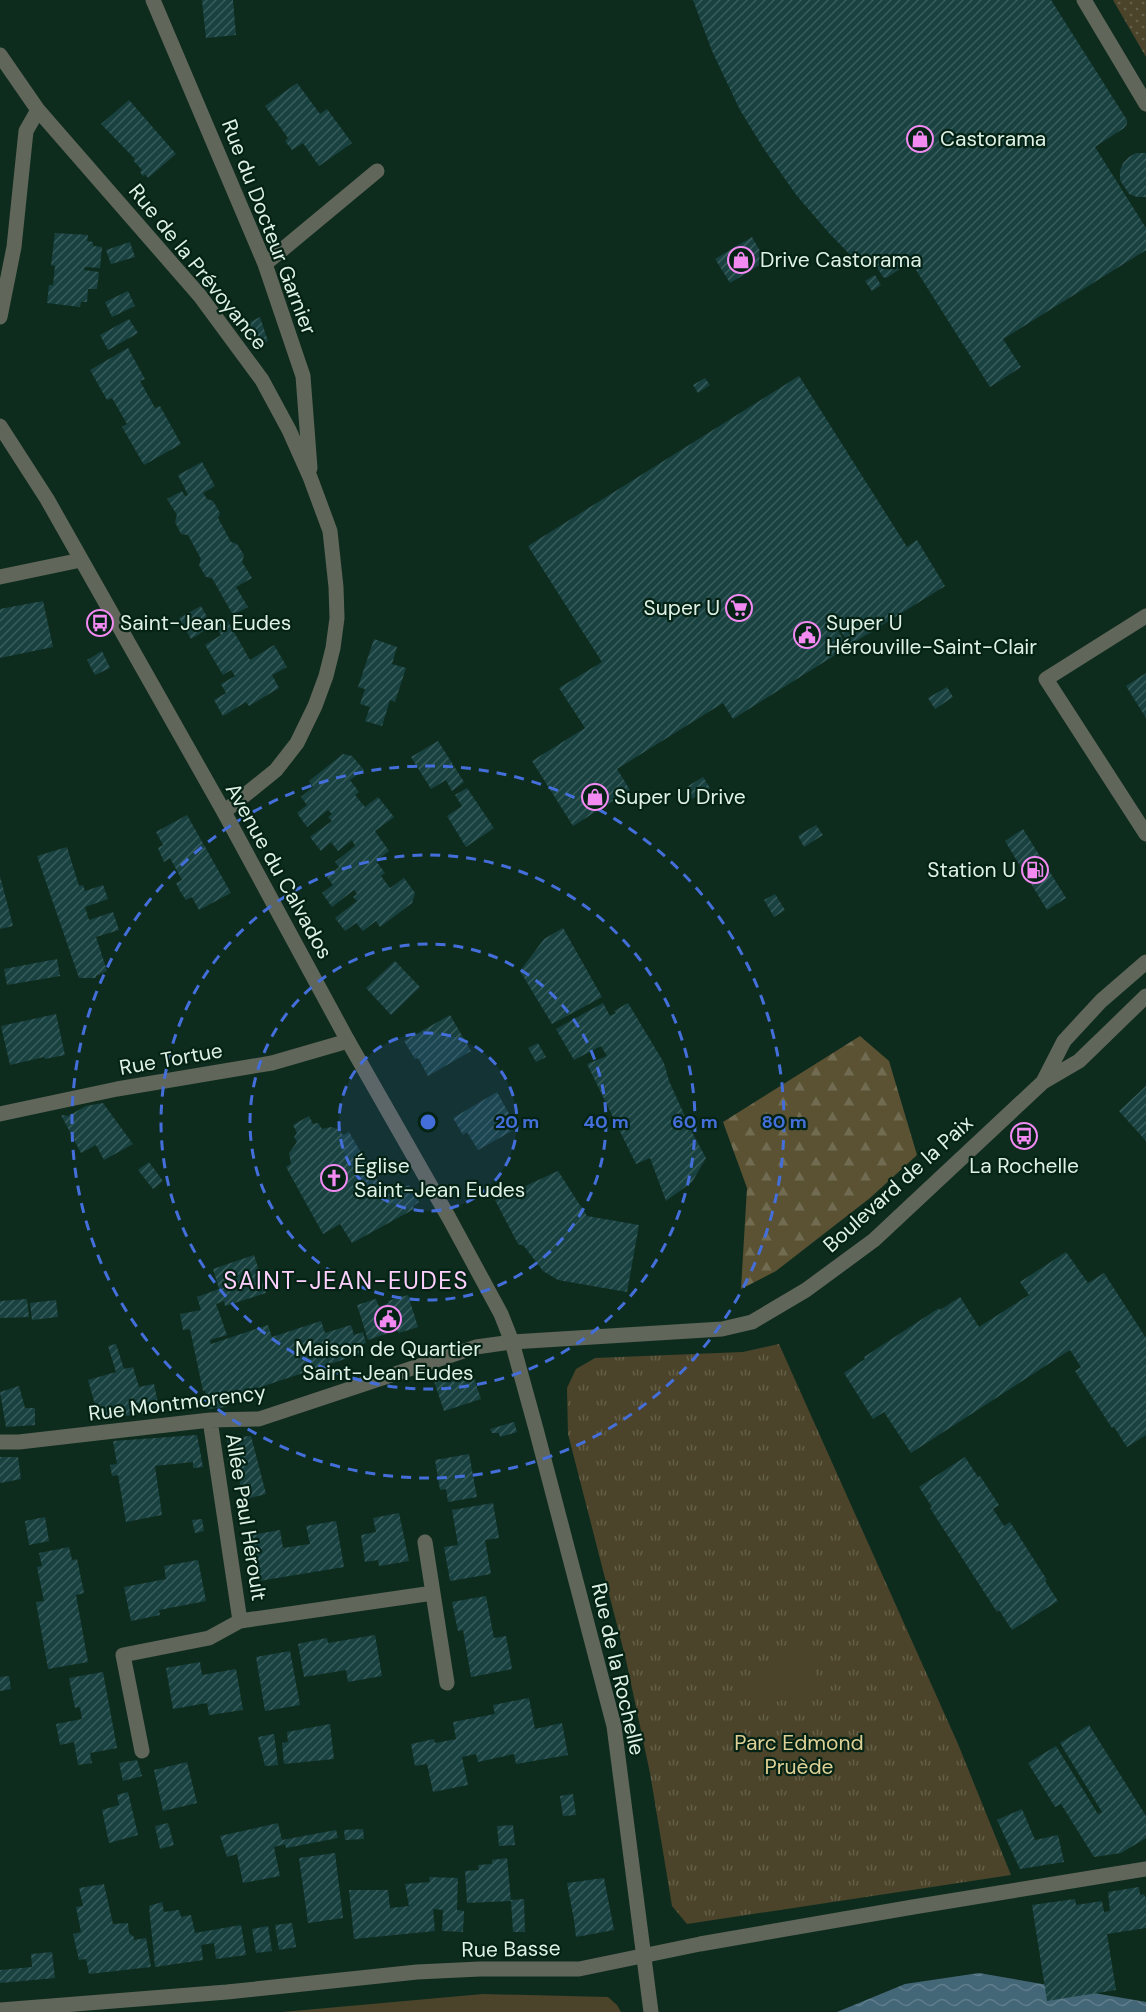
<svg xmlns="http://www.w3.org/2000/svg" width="1146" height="2012" font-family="'DM Sans',sans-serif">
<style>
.grass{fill:url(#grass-dots)}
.forest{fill:url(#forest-firs)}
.park{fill:url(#park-tufts)}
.garden{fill:#4b442a}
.water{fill:url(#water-waves)}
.building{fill:url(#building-hatch)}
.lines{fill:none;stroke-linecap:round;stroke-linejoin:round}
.minor{stroke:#606659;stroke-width:15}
.tertiary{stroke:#606659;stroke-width:15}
.ring{fill:none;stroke:#446fdb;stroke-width:3;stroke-dasharray:10 8}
.labels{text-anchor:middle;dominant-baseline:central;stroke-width:4.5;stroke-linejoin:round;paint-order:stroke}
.poi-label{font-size:21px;fill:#dff1e7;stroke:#042315;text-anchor:start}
.street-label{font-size:21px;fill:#dff1e7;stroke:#042315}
.park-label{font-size:21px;fill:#dfd095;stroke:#042315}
.quarter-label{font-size:24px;letter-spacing:1.5px;fill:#ffd0fe;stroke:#042315}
.centre{fill:#446fdb;stroke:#042315;stroke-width:3}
.ring-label{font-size:18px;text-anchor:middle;font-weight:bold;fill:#446fdb;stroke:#042315;stroke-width:4.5;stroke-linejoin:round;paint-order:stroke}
</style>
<defs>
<pattern id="grass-dots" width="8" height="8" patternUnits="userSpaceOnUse" patternTransform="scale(1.5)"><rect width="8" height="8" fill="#4b442a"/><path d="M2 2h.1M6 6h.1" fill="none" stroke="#645f49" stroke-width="1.8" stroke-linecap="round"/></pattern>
<pattern id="forest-firs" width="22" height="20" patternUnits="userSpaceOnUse" patternTransform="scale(1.5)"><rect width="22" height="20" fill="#5a5233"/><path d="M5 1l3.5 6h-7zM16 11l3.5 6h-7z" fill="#716b51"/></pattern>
<pattern id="park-tufts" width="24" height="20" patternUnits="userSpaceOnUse" patternTransform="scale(1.5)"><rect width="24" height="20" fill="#4b442a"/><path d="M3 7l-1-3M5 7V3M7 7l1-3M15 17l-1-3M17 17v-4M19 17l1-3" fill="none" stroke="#645f49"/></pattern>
<pattern id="water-waves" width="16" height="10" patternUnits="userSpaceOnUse" patternTransform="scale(1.5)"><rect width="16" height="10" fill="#446777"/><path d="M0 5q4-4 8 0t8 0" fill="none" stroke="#5f7d8a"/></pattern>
<pattern id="building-hatch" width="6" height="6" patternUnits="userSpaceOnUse" patternTransform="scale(1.5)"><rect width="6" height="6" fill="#184140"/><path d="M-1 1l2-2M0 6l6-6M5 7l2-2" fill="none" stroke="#395d5c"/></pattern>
</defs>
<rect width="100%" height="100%" fill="#0e2c1e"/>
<path class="grass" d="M1113,0H1146V57Z"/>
<path class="forest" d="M860,1036L889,1061L917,1155L870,1198L776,1271L741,1289L747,1188L723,1122Z"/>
<path class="park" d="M779,1344L958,1744L1011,1875L687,1924L672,1906L650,1773L626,1660L568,1434L567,1388L576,1369L595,1358L743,1352Z"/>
<path class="garden" d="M810,1652L819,1691L762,1705L752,1666Z
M483,1994L608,1997L617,2005L621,2012H282Z"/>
<path class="water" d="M979,1973L1146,2002V2012H837L905,1984Z"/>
<path class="building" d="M202,0H233L236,35L206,38Z
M693,0H1051L1127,120V124L1124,128L1095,147L1146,228V250L1003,339L1021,367L990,387L911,262L886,278L883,277L873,261L863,268L829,233L797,196L764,149L740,110L712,51Z
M297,83L320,114L327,109L352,143L319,166L303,143L292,150L285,141L288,138L265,106Z
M129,100L176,154L148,178L145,174L143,176L140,172L142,170L133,160L135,159L101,124Z
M1136,153H1146V197H1137L1129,194L1120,180V171L1123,163L1129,157Z
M55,233L88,235L87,241L93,242V246L102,247L100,268L85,267L84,270L99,272L97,289H88L87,302H81L80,307L47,303L49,285H53L55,266L51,265Z
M752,237L766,261L730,283L715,259Z
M130,242L135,257L111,264L106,250Z
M875,275L881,285L872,291L865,281Z
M128,291L135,306L112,317L105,302Z
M260,317L268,341L257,346L244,325Z
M129,319L138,333L108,350L100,335Z
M128,348L145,379L140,381L155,408L160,406L181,444L144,465L122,427L127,424L112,398L107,400L90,370Z
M799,376L907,547L917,540L945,586L850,645L840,630L838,631L848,647L733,719L723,703L617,769L630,790L573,826L532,761L585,728L559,688L602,662L528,546Z
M705,378L710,385L698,393L693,385Z
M202,462L215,486L203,493L207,499L213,501L220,513L218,518L231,542L237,544L244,555L242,562L252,578L236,587L248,607L233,615L212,578L206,577L199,565L201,559L188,535L181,534L175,522L177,515L167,499L182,491L185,496L188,495L178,475Z
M43,601L53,647L0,658V609Z
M201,606L212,626L191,639L179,618Z
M227,620L250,660L274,645L287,667L272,675L279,688L249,706L246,702L223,716L214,700L226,693L221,684L235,676L231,670L223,675L205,645L221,635L215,625Z
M374,639L397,647L392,664L406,668L395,702L390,700L382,726L365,721L370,707L360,704L365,689L358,687Z
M102,651L110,668L95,675L87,660Z
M1146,673V718L1126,686Z
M947,687L953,697L935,709L928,698Z
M438,741L464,782L452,791L446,780L431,789L411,757Z
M343,754L352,756L364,770L350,780L359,792L355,795L365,807L378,797L394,817L375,831L389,851L376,861L385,873L381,876L390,888L404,878L415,893L412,903L380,927L376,921L363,931L356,923L345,931L335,918L357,901L353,897L357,894L354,890L332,907L322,893L333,885L327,877L339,867L335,862L355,846L352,840L338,851L331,842L321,851L310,837L332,821L328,817L332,814L328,810L307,827L297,813L307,805L301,797L313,787L309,781Z
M703,777L710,788L692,799L685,788Z
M467,788L494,828L466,847L447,816L462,806L455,795Z
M187,815L231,893L199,910L192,897L186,900L180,891L176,883L182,880L170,858L164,862L158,848L163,845L156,832Z
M816,825L823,835L804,847L798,836Z
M1023,829L1066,898L1047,910L1005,841Z
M67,847L79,886L83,885L85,891L103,885L108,899L85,907L89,920L113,912L119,930L96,937L107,971L96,976V978H79L37,856Z
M0,876L13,926L0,929Z
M775,894L785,910L774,917L764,900Z
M563,928L602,997L552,1024L520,971L544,939Z
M57,959L60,976L7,985L4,969Z
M395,961L420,987L391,1015L366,988Z
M603,1003L610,1016L616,1013L614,1011L628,1003L664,1063L669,1081L693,1134L706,1158L692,1182L666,1201L650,1158L636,1164L587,1064L607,1056L601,1046L574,1060L556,1029Z
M56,1014L65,1055L45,1059L44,1057L10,1065L1,1026Z
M450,1015L471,1051L428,1076L418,1058L415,1059L404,1041Z
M538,1043L546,1057L536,1062L528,1048Z
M1146,1086V1141L1119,1111Z
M497,1092L517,1128L478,1150L467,1132L463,1135L453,1118Z
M103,1103L133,1144L104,1160L96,1145L81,1153L61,1115L68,1116L86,1106Z
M309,1116L313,1124L318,1123L322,1129L331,1127L338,1129L343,1135L349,1132L386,1195L409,1185L419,1202L413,1206L414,1209L352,1243L340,1224L323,1234L286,1167L291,1164L289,1153L297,1142L294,1137L297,1133L293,1125Z
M149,1162L163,1181L153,1189L138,1170Z
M558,1171L587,1216L639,1225L627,1292L558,1280L543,1271L524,1246L518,1244L495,1200Z
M1066,1252L1088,1283L1104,1273L1146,1338V1435L1127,1447L1114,1427L1112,1428L1075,1371L1081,1367L1070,1350L911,1453L884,1412L873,1419L844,1373L865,1359L864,1357L939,1308L940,1310L960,1297L979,1327L1029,1295L1020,1282Z
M254,1255L266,1293L225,1306L224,1301L216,1304L227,1335L210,1340L211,1344L268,1325L272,1337L321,1321L325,1333L351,1325L354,1335L363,1332L366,1343L357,1346L360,1354L225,1399L227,1407L207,1409L205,1390L203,1391L190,1329L183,1330L180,1314L201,1310L197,1297L219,1289L213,1269Z
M408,1295L418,1327L399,1333L397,1330L368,1340L357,1305L376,1299L379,1307L389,1303L388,1301Z
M27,1299L29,1317L0,1318V1301Z
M56,1300L58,1317L32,1320L30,1303Z
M116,1344L124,1369L133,1367L139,1387L154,1384L160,1412L99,1419L88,1380L116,1372L108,1346Z
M471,1369L481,1399L444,1411L434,1381Z
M19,1386L25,1408H35V1425L6,1427L0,1392Z
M514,1422L517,1432L500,1437L499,1433H492L490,1429Z
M197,1435L203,1467L193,1468V1462L155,1466L162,1515L126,1522L118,1475L112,1476L110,1465L117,1464L113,1441Z
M251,1436L266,1494L242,1500L237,1462L228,1464L227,1438Z
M469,1454L477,1497L448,1502L446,1489L440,1490L435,1460Z
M0,1457H18L21,1479L0,1483Z
M965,1457L978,1477L980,1476L999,1505L993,1509L1004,1526L1010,1522L1047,1580L1045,1581L1058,1601L1012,1630L999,1610L997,1612L930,1508L932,1507L919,1487Z
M493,1503L499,1538L485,1540L491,1574L450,1581L444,1547L458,1545L452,1510Z
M399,1513L409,1561L379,1566L378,1560L365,1562L361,1535L376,1532L373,1518Z
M45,1517L49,1541L29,1545L25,1521Z
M202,1519L204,1531L195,1533L192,1520Z
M336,1521L344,1567L259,1581L251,1535L280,1530L283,1548L310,1544L306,1526Z
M69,1547L72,1560L77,1559L84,1593L76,1595L88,1662L48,1669L36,1602L44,1601L37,1567L42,1566L39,1553Z
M198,1560L206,1601L159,1610L160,1615L131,1621L124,1587L166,1579L164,1566Z
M486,1596L494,1638L506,1636L512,1669L471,1677L463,1630L458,1631L452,1602Z
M375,1635L382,1676L348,1682L346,1670L304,1677L298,1644L327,1638L328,1643Z
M290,1651L300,1705L265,1711L256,1657Z
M200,1662L202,1675L236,1669L243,1710L209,1715L207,1703L173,1709L166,1668Z
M103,1672L117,1748L90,1753L92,1763L78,1765L74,1742L60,1745L56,1724L82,1719L80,1707L75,1708L69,1678Z
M9,1676L11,1689L0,1691V1677Z
M529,1698L535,1729L562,1723L568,1755L516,1764L514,1754L478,1762L476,1754L462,1757L468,1785L433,1792L427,1764L415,1766L411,1744L434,1739L435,1743L456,1739L453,1722L495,1714L493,1705Z
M330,1724L334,1759L284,1764L282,1743L288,1742L287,1732Z
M1089,1725L1146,1816V1838L1121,1853L1094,1857L1061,1804L1055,1807L1028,1763L1056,1746L1098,1814L1102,1812L1060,1743Z
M274,1734L278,1765L265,1766L258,1737Z
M137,1760L142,1776L123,1781L119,1763Z
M187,1762L197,1803L163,1811L154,1770Z
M128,1792L138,1835L109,1843L102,1810L119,1805L117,1795Z
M573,1794L576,1815L563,1816L560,1796Z
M1022,1809L1035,1840L1058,1835L1064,1862L1020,1869L997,1820Z
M168,1823L174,1845L160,1849L155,1826Z
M278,1823L282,1840L336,1830L338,1838L286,1848L285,1844L274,1847L280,1876L243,1883L237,1854L227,1857L220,1836Z
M513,1825L515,1845L499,1846L497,1826Z
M363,1829L364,1839L345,1840L344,1830Z
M335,1853L343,1918L308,1923L299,1858Z
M507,1858L511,1901L467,1903L465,1871L479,1870L478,1865L492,1864V1860Z
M429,1877L458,1878L457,1910L464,1911L463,1932L442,1931L443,1910L433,1909L435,1931L354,1939L349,1890H388L390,1908L409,1906L405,1884L430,1882Z
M604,1878L614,1930L576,1937L574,1920L567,1883Z
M104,1884L113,1924L128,1923L129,1933L134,1937V1940L146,1938L151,1967L89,1974L86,1959L79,1960L73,1934L81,1932L76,1907L83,1906L79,1888Z
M1139,1887L1140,1895L1144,1894L1146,1899V1928L1107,1934L1116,1990L1047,2001L1032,1905L1075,1899L1076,1905L1102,1901L1104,1912L1110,1911L1108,1892Z
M524,1899L525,1932H513L511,1900Z
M162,1902L164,1912L179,1910L181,1917L191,1915L195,1933L241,1925L246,1955L216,1959L214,1943L201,1945L203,1960L155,1967L149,1906Z
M292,1923L296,1947L279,1950L275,1925Z
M268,1926L272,1951L256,1953L252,1929Z
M52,1952L55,1978L0,1983V1970L32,1967L31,1954Z"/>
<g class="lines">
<path class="minor" d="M153,0L265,264L303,376L310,468
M1084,0L1146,104
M0,55L38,110L200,296L262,380L289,430L310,477L330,531L336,587L337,618L333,648L326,676L315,706L297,743L276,770L224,812
M265,264L377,171
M0,317L14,247L26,131L38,110
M0,577L81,560
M1146,616L1046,679L1146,834
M0,1114L117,1089L272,1063L348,1041
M210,1420L240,1621
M0,1442H19L210,1420L259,1419L476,1347L512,1342
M425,1542L447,1683
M142,1751L123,1655L209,1638L240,1621L433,1593
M0,2010L227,1992L417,1972L480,1969H579L700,1944L913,1907L1146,1869"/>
<path class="tertiary" d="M0,426L47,499L142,667L224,812L348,1041L449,1218L501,1314L512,1342L536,1429L614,1726L651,2012
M1043,1082L1064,1041L1101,1001L1146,962
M512,1342L722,1329L752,1322L806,1290L874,1240L1043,1082L1079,1061L1146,996"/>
</g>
<circle cx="428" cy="1122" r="89" fill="#446fdb" fill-opacity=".12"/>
<g class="ring">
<circle cx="428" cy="1122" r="89"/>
<circle cx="428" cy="1122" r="178"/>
<circle cx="428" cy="1122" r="267"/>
<circle cx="428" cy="1122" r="356"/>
</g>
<defs>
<symbol id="shop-ring" viewBox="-11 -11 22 22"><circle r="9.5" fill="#042315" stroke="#f28af2" stroke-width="1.5"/><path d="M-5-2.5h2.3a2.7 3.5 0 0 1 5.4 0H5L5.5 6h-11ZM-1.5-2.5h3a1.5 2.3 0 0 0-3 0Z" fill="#f28af2"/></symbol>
<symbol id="supermarket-ring" viewBox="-11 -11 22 22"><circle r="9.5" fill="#042315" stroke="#f28af2" stroke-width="1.5"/><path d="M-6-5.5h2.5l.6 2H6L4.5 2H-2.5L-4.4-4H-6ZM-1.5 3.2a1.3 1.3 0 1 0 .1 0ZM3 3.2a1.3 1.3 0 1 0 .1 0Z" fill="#f28af2"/></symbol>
<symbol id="bus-ring" viewBox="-11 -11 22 22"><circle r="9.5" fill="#042315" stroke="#f28af2" stroke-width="1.5"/><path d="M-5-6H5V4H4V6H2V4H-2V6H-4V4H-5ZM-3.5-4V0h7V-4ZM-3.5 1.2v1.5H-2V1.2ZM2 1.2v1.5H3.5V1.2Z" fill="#f28af2"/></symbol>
<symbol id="civic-ring" viewBox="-11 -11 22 22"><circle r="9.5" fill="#042315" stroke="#f28af2" stroke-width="1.5"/><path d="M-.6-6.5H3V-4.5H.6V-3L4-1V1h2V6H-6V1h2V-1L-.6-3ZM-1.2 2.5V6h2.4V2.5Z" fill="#f28af2"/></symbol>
<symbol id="fuel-ring" viewBox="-11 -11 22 22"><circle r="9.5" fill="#042315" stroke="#f28af2" stroke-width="1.5"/><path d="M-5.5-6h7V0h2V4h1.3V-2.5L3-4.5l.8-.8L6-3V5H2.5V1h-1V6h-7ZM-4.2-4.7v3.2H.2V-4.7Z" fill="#f28af2"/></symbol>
<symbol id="church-ring" viewBox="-11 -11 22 22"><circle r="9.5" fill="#042315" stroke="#f28af2" stroke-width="1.5"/><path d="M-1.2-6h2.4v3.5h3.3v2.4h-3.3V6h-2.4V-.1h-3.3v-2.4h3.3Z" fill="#f28af2"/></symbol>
</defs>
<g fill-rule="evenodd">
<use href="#shop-ring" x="905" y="124" width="30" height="30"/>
<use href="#shop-ring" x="726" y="245" width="30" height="30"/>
<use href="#supermarket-ring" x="724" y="593" width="30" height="30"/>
<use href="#bus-ring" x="85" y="608" width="30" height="30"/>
<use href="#civic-ring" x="792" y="620" width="30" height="30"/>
<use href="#shop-ring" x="580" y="782" width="30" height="30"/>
<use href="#fuel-ring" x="1020" y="855" width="30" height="30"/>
<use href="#bus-ring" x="1009" y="1121" width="30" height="30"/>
<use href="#church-ring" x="319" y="1163" width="30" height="30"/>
<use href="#civic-ring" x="373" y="1304" width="30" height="30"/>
</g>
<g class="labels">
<g class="poi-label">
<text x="940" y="139">Castorama</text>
<text x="760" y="260">Drive Castorama</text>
<text x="720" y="608" text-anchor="end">Super U</text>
<text x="120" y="623">Saint-Jean Eudes</text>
<text x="826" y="623">Super U<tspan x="826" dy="24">Hérouville-Saint-Clair</tspan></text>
<text x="614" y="797">Super U Drive</text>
<text x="1016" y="870" text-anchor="end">Station U</text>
<text x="354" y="1166">Église<tspan x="354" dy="24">Saint-Jean Eudes</tspan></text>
<text x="1024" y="1166" text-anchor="middle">La Rochelle</text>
<text x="388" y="1349" text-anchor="middle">Maison de Quartier<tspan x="388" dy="24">Saint-Jean Eudes</tspan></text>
</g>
<g class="street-label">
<text transform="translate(269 227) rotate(69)">Rue du Docteur Garnier</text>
<text transform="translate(198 267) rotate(51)">Rue de la Prévoyance</text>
<text transform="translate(279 871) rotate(61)">Avenue du Calvados</text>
<text transform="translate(171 1059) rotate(-10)">Rue Tortue</text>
<text transform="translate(898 1184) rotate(-42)">Boulevard de la Paix</text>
<text transform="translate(177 1403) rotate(-7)">Rue Montmorency</text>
<text transform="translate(246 1517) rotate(81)">Allée Paul Héroult</text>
<text transform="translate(618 1669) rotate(77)">Rue de la Rochelle</text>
<text transform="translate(511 1949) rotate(-1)">Rue Basse</text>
</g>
<g class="park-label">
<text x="799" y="1743">Parc Edmond<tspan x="799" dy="24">Pruède</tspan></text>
</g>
<g class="quarter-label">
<text x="346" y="1280">SAINT-JEAN-EUDES</text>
</g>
</g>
<circle cx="428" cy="1122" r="9" class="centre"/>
<g class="ring-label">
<text x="517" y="1128">20 m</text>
<text x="606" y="1128">40 m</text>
<text x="695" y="1128">60 m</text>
<text x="784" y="1128">80 m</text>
</g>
</svg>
